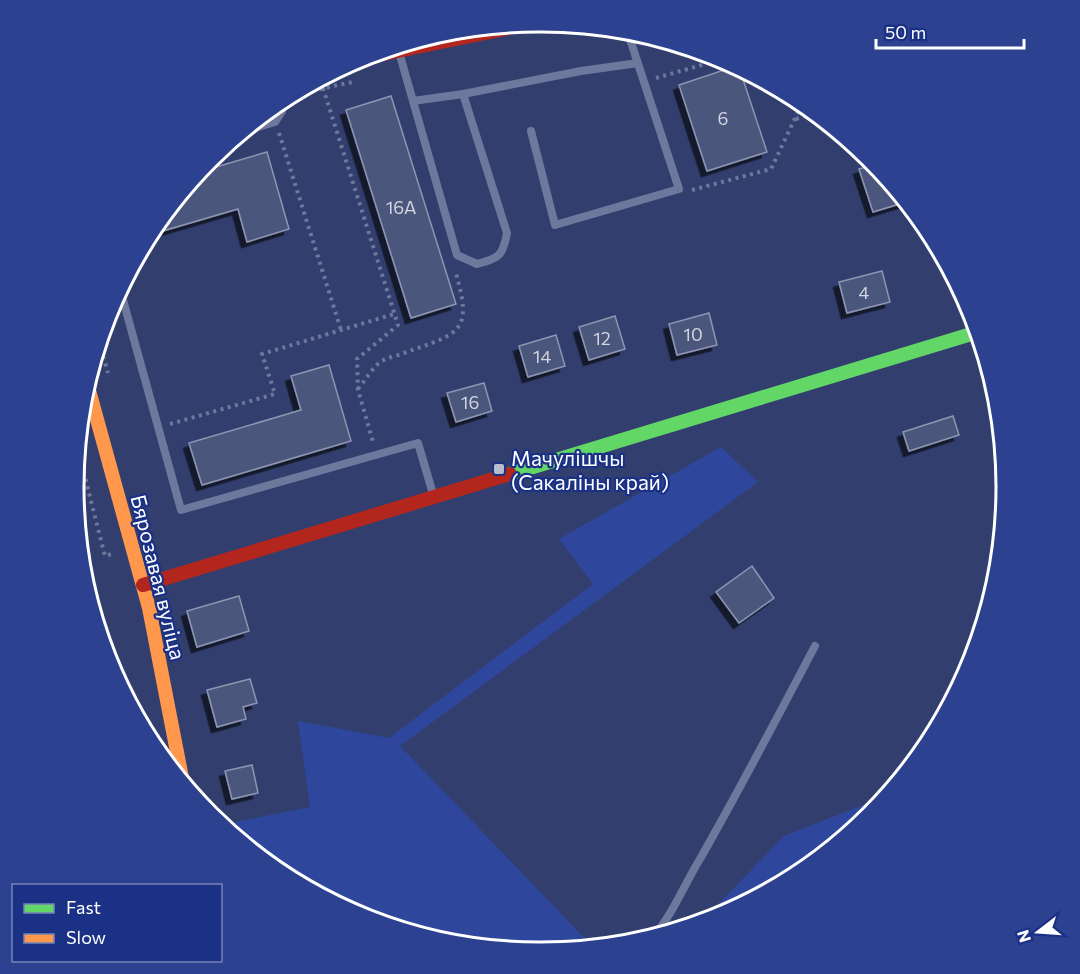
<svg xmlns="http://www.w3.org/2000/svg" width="1080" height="974" font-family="Commissioner,sans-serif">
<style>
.green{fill:#2e479d}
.building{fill:#4c577d;stroke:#8d95b1;stroke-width:1.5;filter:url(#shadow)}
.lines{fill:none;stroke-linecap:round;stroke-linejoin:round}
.path{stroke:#6e789c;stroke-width:4;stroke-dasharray:3 4.5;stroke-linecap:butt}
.lane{stroke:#6e789c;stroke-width:8}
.fast{stroke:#63d668;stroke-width:14}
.slow{stroke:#ff974d;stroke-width:14}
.jam{stroke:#b3261e;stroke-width:14}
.poi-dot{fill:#b7bccc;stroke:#1a3186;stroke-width:2}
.labels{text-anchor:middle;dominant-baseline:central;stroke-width:4.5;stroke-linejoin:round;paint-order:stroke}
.number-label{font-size:18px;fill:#d2d5de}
.poi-label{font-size:21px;fill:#fff;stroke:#1a3186;text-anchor:start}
.street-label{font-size:21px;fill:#fff;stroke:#1a3186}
.rim{fill:none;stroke:#fff;stroke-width:3}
</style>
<defs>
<filter id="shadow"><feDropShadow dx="-5.5" dy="5.5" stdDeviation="0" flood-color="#0009"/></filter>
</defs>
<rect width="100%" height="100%" fill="#323f6e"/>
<path class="green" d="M721,447L758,482L400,746L594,948L540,953L449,944L361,917L281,874L221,825L310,807L298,721L389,738L593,584L559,539Z
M886,796L869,817L799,875L718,918L700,923L784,836Z"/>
<path class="building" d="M736,66L739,67L767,152L707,171L679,85Z
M391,96L456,304L411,318L346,110Z
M267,152L289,229L247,242L238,209L149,235L199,172Z
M875,164L906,202L873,212L859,169Z
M882,271L890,302L847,313L839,282Z
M709,313L717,345L677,355L669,324Z
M615,316L625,349L589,360L579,327Z
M556,335L565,366L528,377L519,346Z
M329,365L351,441L202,485L189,443L301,410L291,376Z
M484,383L492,411L456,422L447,393Z
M953,416L959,435L909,451L903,432Z
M752,566L774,598L739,623L716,592Z
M82,567L91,595L88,596L83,578Z
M239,596L249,631L197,647L187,611Z
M250,679L257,703L243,707L246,719L217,727L207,690Z
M252,765L258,793L232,799L225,771Z"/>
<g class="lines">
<path class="path" d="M656,78L723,59
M323,88L398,325L357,359L358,390L373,442
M290,95L353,82
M796,119L815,113
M279,133L341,330
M692,190L771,169L799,110L796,98
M99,342L108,373
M358,389C365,381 373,366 382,361C388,357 397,356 404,353C460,333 474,333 455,270
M170,424L275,394L262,354L394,314
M78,450L105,556L115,553"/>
<path class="lane" d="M399,52L457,255L477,264C499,258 503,256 507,233L463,94L581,71L638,63
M413,101L463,94
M531,131L555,225L679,189L627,30
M241,132L275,122L282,111L279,101
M120,289L181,510L418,443L433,494
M653,937C673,914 684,885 700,859C740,789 777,718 815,646"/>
<path class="fast" d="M510,474L978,332"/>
<path class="slow" d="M87,383L149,608L183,783"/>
<path class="jam" d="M354,60L543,21
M143,585L510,474"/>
</g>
<rect class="poi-dot" x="493" y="463" width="12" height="12" rx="3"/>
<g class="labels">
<g class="number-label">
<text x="723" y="118">6</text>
<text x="401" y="207">16А</text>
<text x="864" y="292">4</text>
<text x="693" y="334">10</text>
<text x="602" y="338">12</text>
<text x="542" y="356">14</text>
<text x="470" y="402">16</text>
</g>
<g class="poi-label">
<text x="511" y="457">Мачулішчы<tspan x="511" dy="24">(Сакаліны край)</tspan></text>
</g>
<g class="street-label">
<text transform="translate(159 577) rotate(76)">Бярозавая вуліца</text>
</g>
</g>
<path d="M0 0H1080V974H0ZM539 32H541A455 455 0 0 1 996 487V487A455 455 0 0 1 541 942H539A455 455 0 0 1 84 487V487A455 455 0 0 1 539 32Z" fill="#2c4190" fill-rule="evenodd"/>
<path class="rim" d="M539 32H541A455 455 0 0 1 996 487V487A455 455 0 0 1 541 942H539A455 455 0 0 1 84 487V487A455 455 0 0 1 539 32Z"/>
<rect x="12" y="884" width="210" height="78" fill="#1a3186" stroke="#7683b6" stroke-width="1.5"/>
<rect x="24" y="904" width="30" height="9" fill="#63d668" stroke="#7683b6" stroke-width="1.5"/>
<text x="66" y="914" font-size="18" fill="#ffffff">Fast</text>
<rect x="24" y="934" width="30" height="9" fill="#ff974d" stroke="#7683b6" stroke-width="1.5"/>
<text x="66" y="944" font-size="18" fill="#ffffff">Slow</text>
<g transform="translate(1038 932) rotate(253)" stroke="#1a3186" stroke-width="4.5" paint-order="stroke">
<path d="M0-4.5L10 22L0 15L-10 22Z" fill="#ffffff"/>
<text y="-9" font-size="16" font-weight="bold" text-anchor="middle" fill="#ffffff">N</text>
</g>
<path d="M876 39v9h148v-9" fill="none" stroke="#ffffff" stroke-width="3"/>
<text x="885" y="39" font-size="18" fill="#ffffff" stroke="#1a3186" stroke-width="4.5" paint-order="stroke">50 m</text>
</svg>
